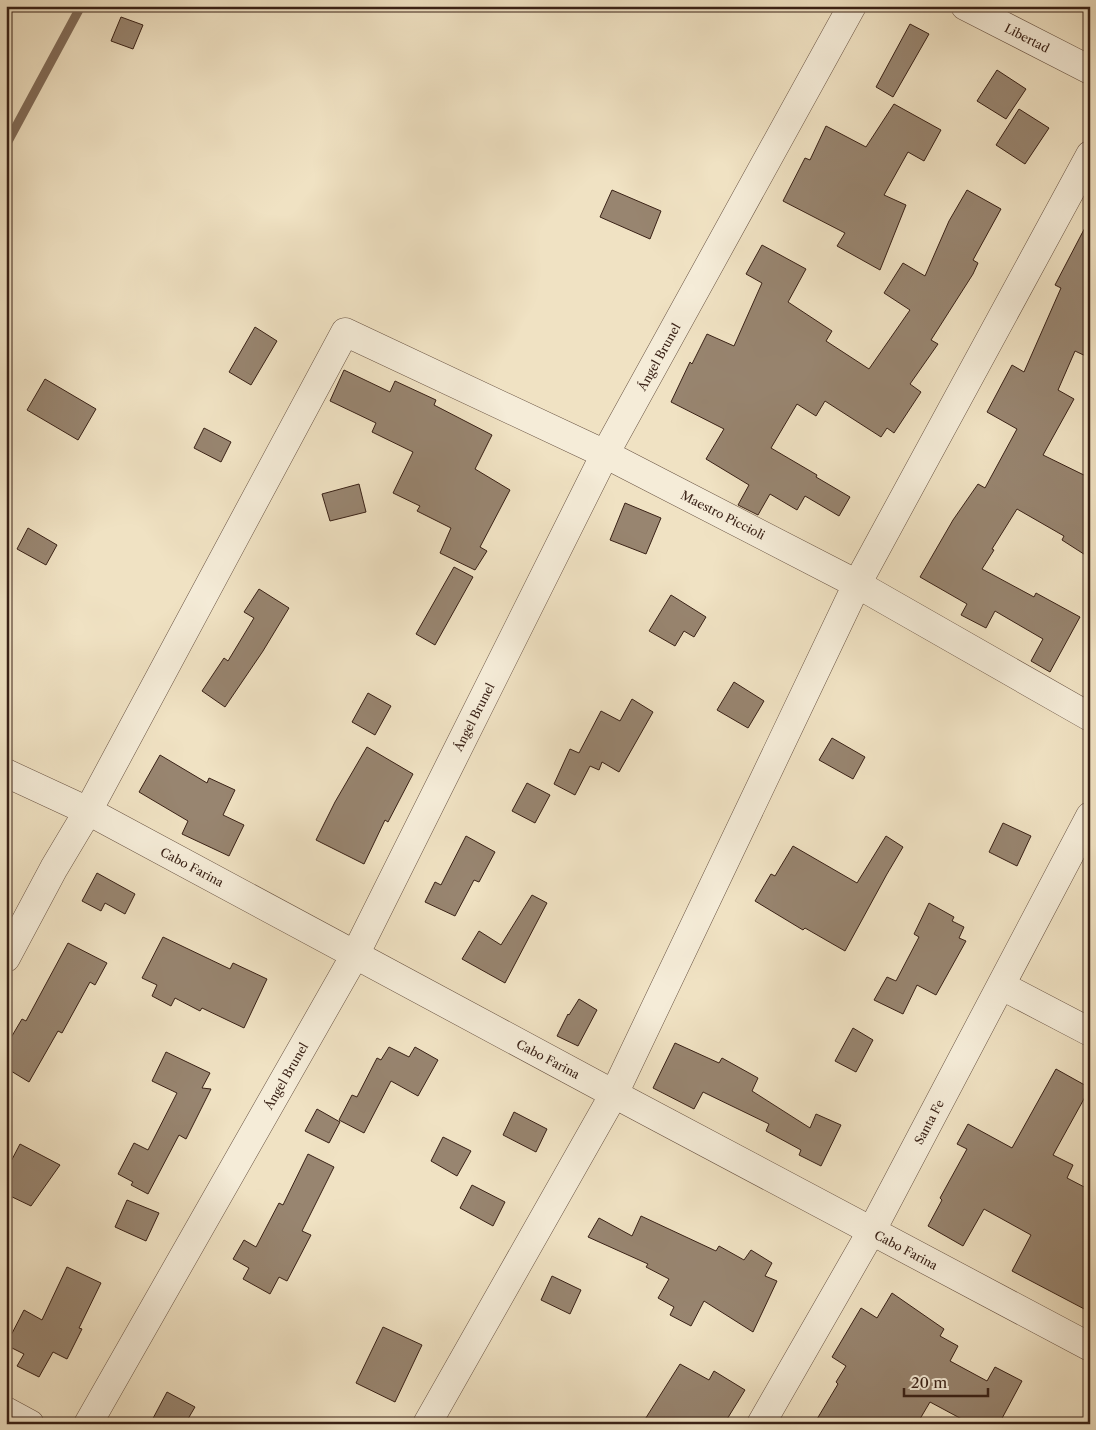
<svg xmlns="http://www.w3.org/2000/svg" width="1096" height="1430" font-family="'Libre Caslon Text',serif">
<style>
.lines{fill:none;stroke-linecap:round;stroke-linejoin:round}
.stream{stroke:#826d5a;stroke-width:9}
.building{fill:#988570;stroke:#392116}
.minor-casing{stroke:#675141;stroke-width:29}
.minor{stroke:#f5ecd8;stroke-width:28}
.labels{text-anchor:middle;dominant-baseline:central;stroke-width:4.5;stroke-linejoin:round;paint-order:stroke}
.street-label{font-size:12px;fill:#392116;stroke:#f5ecd8}
</style>
<rect width="100%" height="100%" fill="#f0e2c3"/>
<filter id="stains"><feTurbulence type="fractalNoise" baseFrequency=".004" numOctaves="4"/><feColorMatrix values="0 0 0 0 .2 0 0 0 0 .09 0 0 0 0 .02 0 0 0 .5 -.17"/></filter>
<radialGradient id="worn" r=".72"><stop offset=".6" stop-color="#630" stop-opacity="0"/><stop offset="1" stop-color="#630" stop-opacity=".3"/></radialGradient>
<g class="lines">
<path class="stream" d="M6,145L81,6"/>
</g>
<path class="building" d="M121,17L143,25L133,49L111,41Z
M910,24L929,34L893,97L876,87Z
M997,70L1026,89L1006,119L977,101Z
M894,104L941,130L924,161L908,152L884,195L906,205L880,270L837,246L845,233L783,201L805,158L810,160L826,126L866,147Z
M1019,109L1049,128L1025,164L996,145Z
M612,190L661,211L650,239L600,217Z
M967,190L1001,209L973,260L978,263L973,274L931,340L938,344L910,384L921,392L894,433L887,428L881,437L825,401L816,416L797,404L771,448L817,475L816,477L850,497L839,516L805,496L797,510L770,494L758,515L738,505L749,485L706,459L724,429L671,402L690,362L692,364L707,334L734,346L762,283L746,274L762,245L806,269L788,302L832,331L826,341L869,369L910,310L884,293L903,263L925,276L949,221Z
M1090,218V358L1075,351L1058,390L1074,399L1043,455L1090,478V558L1062,540L1064,536L1017,509L992,549L994,550L982,569L1034,597L1036,593L1080,617L1050,672L1031,661L1043,639L995,611L986,628L961,615L967,604L920,577L953,520L978,484L985,488L1017,429L987,412L1012,365L1024,372L1061,288L1055,285Z
M255,327L277,341L251,385L229,372Z
M344,370L390,392L395,381L436,400L434,405L492,435L475,469L510,490L480,547L487,551L475,570L440,553L451,528L417,511L420,506L393,493L413,452L372,432L376,423L330,401Z
M45,379L96,409L78,440L27,410Z
M204,428L231,442L221,462L194,448Z
M359,484L366,512L330,521L322,494Z
M625,503L661,518L646,554L610,540Z
M28,528L57,545L46,565L17,549Z
M454,567L473,577L435,645L416,634Z
M259,589L289,608L263,651L225,707L202,691L224,658L228,661L254,618L244,612Z
M671,595L706,617L694,637L684,631L675,646L649,631Z
M734,682L764,701L748,728L717,710Z
M368,693L391,706L375,735L352,722Z
M632,699L653,712L619,772L602,762L599,770L590,766L575,795L554,784L570,749L579,753L601,711L620,721Z
M832,738L865,757L853,779L819,760Z
M367,747L413,774L388,822L385,820L364,864L316,840L335,802Z
M160,755L207,783L209,778L235,790L223,815L244,825L229,856L182,834L188,821L139,792Z
M527,783L550,795L535,823L512,811Z
M1003,823L1031,836L1017,866L989,852Z
M466,836L495,852L479,882L474,880L455,916L425,902L435,882L441,885Z
M886,836L903,847L887,874L845,951L805,928L803,930L755,901L771,874L775,876L793,846L857,883Z
M97,873L135,894L125,914L105,903L101,911L82,901Z
M532,895L547,903L505,983L462,959L479,931L501,945Z
M929,903L954,917L952,921L964,927L959,938L966,941L936,995L917,985L903,1014L874,1000L887,977L896,981L919,937L914,934Z
M163,937L230,969L233,963L267,979L244,1028L202,1008L200,1011L175,998L171,1006L152,996L157,985L142,978Z
M68,943L107,963L95,985L90,982L62,1033L58,1031L29,1082L6,1068V1046L22,1019L26,1021Z
M579,999L597,1010L578,1046L557,1036L568,1014L569,1015Z
M853,1028L873,1040L856,1072L835,1061Z
M675,1043L719,1063L722,1058L758,1078L752,1091L810,1128L816,1114L841,1125L821,1166L799,1155L801,1150L766,1131L769,1124L703,1092L694,1109L653,1088Z
M389,1047L409,1057L415,1047L438,1060L418,1096L391,1081L364,1133L339,1120L352,1095L357,1097L377,1058L381,1060Z
M166,1052L210,1073L202,1088L211,1089L186,1139L179,1135L148,1194L131,1185L133,1182L118,1174L134,1143L148,1150L177,1093L152,1081Z
M1056,1069L1090,1088L1053,1155L1073,1165L1067,1178L1090,1190V1312L1012,1271L1031,1235L984,1209L963,1246L928,1226L942,1200L940,1198L967,1149L957,1144L968,1124L1012,1148Z
M317,1109L340,1122L329,1143L305,1131Z
M514,1112L547,1129L536,1152L503,1135Z
M443,1137L471,1151L457,1176L431,1161Z
M20,1144L60,1165L31,1206L6,1194V1171Z
M308,1154L334,1167L302,1231L311,1235L287,1281L279,1277L270,1294L243,1279L249,1268L233,1259L244,1240L256,1247L279,1203L283,1205Z
M472,1185L505,1202L493,1226L460,1208Z
M127,1200L159,1213L146,1241L115,1227Z
M641,1216L716,1251L719,1246L744,1260L751,1250L772,1263L765,1276L777,1281L753,1332L704,1301L691,1326L670,1315L674,1307L658,1298L669,1279L646,1267L648,1264L588,1237L599,1218L632,1236Z
M67,1267L101,1283L79,1328L82,1329L67,1359L53,1352L39,1377L17,1366L24,1354L6,1345L24,1310L42,1320Z
M552,1276L581,1290L570,1314L541,1300Z
M892,1293L944,1329L940,1336L958,1346L950,1361L987,1381L995,1367L1022,1381L999,1424H971L930,1402L917,1424H814L838,1384L836,1382L846,1366L832,1357L861,1308L877,1318Z
M383,1327L422,1345L395,1402L356,1383Z
M680,1364L709,1380L714,1371L745,1390L724,1424H642Z
M167,1392L195,1407L185,1424H150Z"/>
<g class="lines">
<defs>
<path id="minor" d="M965,6L1090,70
M6,773L88,811L614,1094L1090,1347
M6,958L54,868L88,811L345,332L605,454L857,584L1090,717
M1002,986L1090,1032
M6,1411L30,1424
M88,1424L355,955L605,454L852,6
M427,1424L614,1094L857,584L1090,155
M761,1424L871,1232L1090,816"/>
</defs>
<use href="#minor" class="minor-casing"/>
<use href="#minor" class="minor"/>
</g>
<g class="labels">
<g class="street-label">
<text transform="translate(1027 38) rotate(27)">Libertad</text>
<text transform="translate(659 357) rotate(-61)">Ángel Brunel</text>
<text transform="translate(723 515) rotate(27)">Maestro Piccioli</text>
<text transform="translate(474 717) rotate(-63)">Ángel Brunel</text>
<text transform="translate(192 867) rotate(28)">Cabo Farina</text>
<text transform="translate(548 1059) rotate(28)">Cabo Farina</text>
<text transform="translate(286 1076) rotate(-60)">Ángel Brunel</text>
<text transform="translate(929 1122) rotate(-62)">Santa Fe</text>
<text transform="translate(906 1250) rotate(28)">Cabo Farina</text>
</g>
</g>
<rect width="1096" height="1430" fill="none" stroke="#f0e2c3" stroke-width="25"/>
<rect x="8" y="8" width="1081" height="1415" fill="none" stroke="#392116" stroke-width="2.5"/>
<rect x="12" y="12" width="1071" height="1405" fill="none" stroke="#392116"/>
<path d="M904 1388v8h84v-8" fill="none" stroke="#392116" stroke-width="2.5"/>
<text x="911" y="1388" font-size="15" fill="#392116" stroke="#f5ecd8" stroke-width="4" paint-order="stroke">20 m</text>
<rect width="100%" height="100%" filter="url(#stains)"/>
<rect width="100%" height="100%" fill="url(#worn)"/>
</svg>
